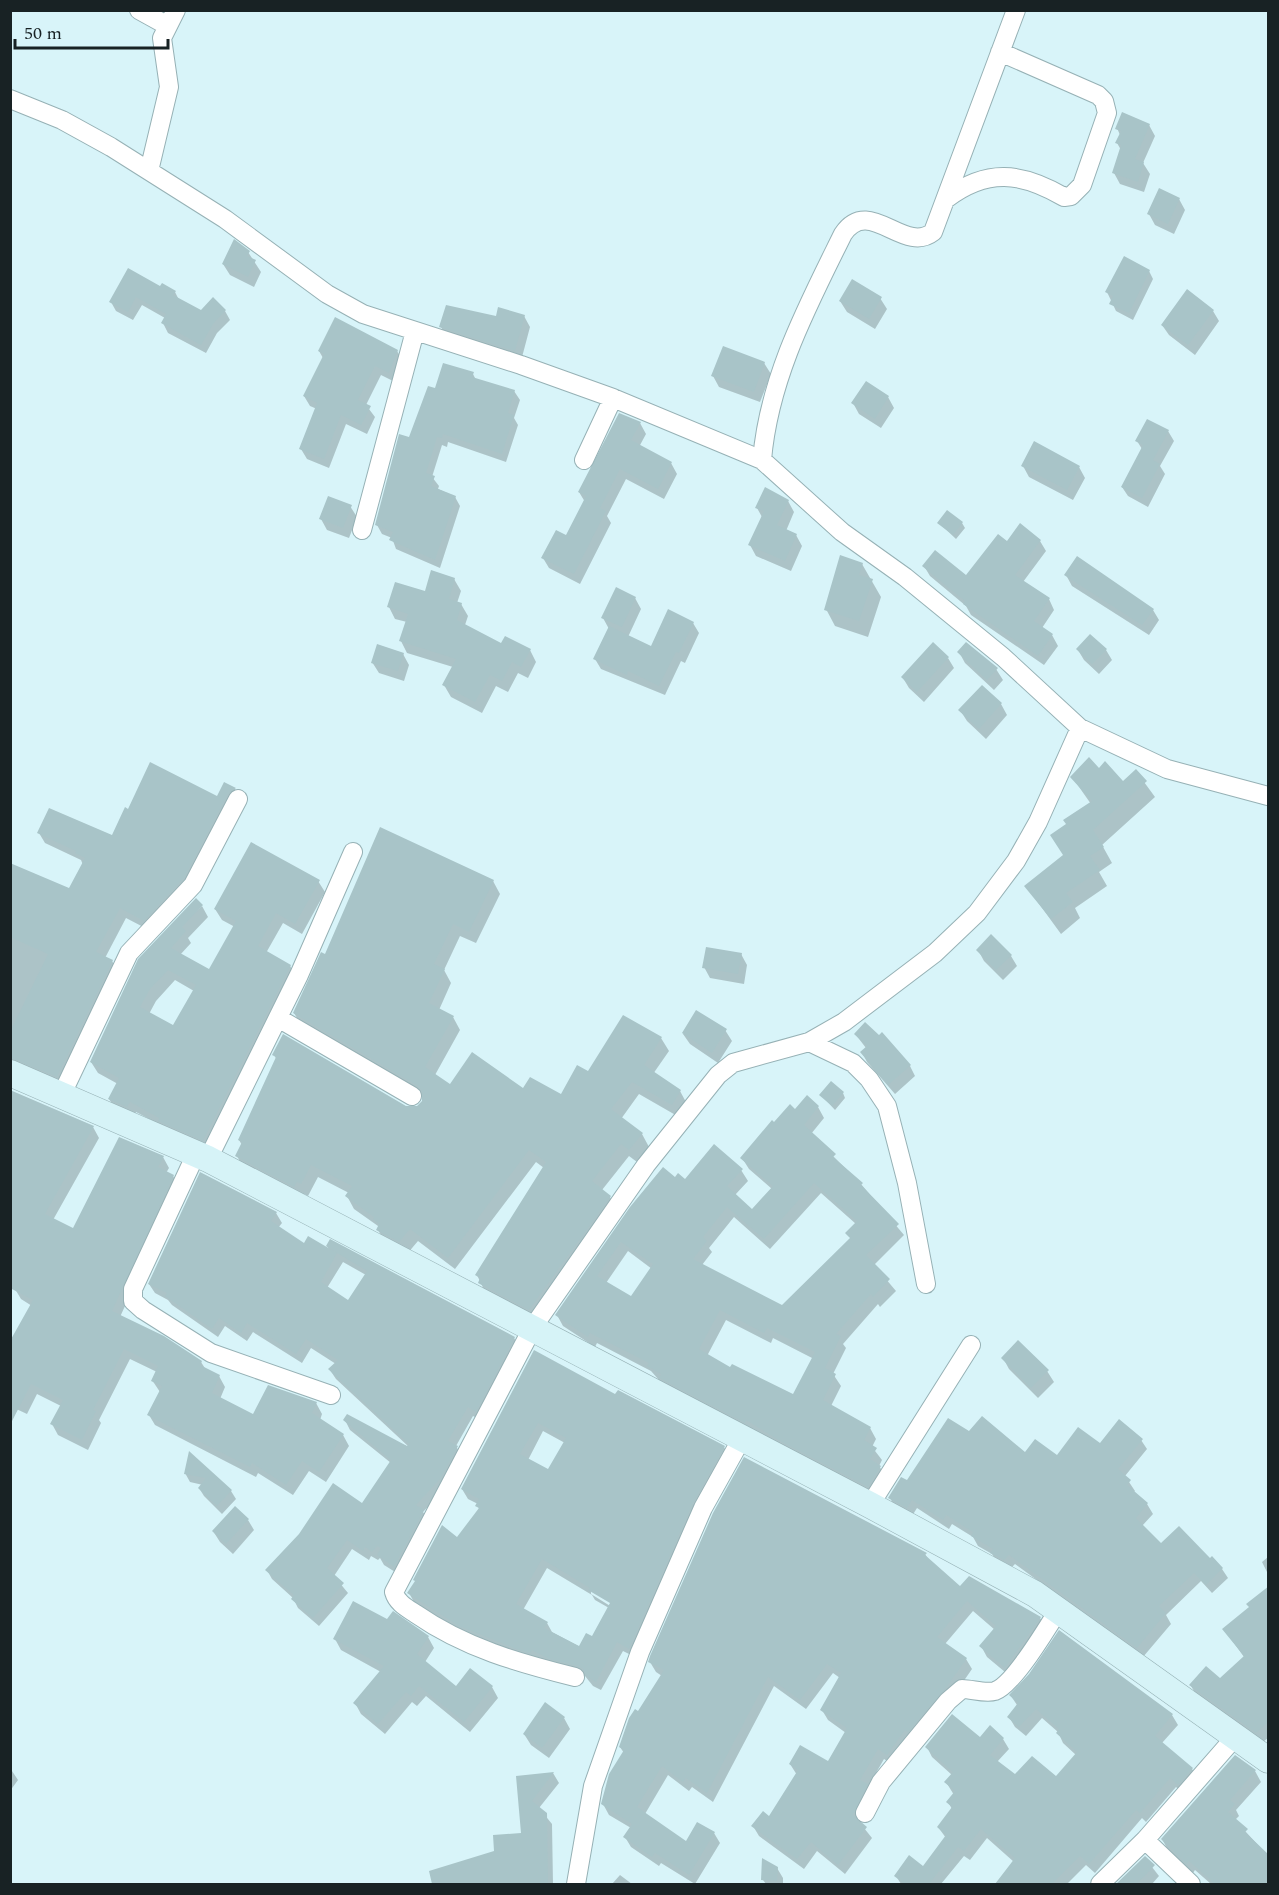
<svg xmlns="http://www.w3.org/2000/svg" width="1279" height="1895" font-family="Spectral,serif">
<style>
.shadow{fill:#0003;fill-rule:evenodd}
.building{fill:#a8c4c8;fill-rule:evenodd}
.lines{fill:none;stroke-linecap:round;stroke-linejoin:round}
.street-casing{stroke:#96b1b5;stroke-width:20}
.secondary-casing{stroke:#96b1b5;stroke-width:27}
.street{stroke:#fff;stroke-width:18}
.secondary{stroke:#d6f3f7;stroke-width:26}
</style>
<rect width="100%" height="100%" fill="#d8f4f9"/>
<path class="shadow" d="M1149,125L1155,136L1143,163L1150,174L1144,192L1120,184L1114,173L1121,150L1117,143L1120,135L1117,128Z
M1179,199L1185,210L1174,234L1155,225L1149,214Z
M248,252L261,272L254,287L230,275L223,264Z
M1149,271L1153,279L1133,320L1116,311L1107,292Z
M160,288L175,292L179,300L201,312L225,311L230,320L217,333L206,353L168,333L163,323L165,318L142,305L133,320L116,311L111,302Z
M880,298L887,309L875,329L847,312L840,301Z
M1213,311L1219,321L1195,355L1169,335L1162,325Z
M524,316L530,327L521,361L447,338L441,327Z
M319,351H397L403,361L395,382L381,375L366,405L375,417L367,434L346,424L329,468L307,459L301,449L317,409L310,406L304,396L323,358Z
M764,363L771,374L760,402L719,387L713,376Z
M473,374L476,380L514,391L520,400L514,418L518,425L506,462L448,442L447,447L442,445L432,477L439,486L438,489L455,497L460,506L440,568L396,549L392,538L382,534L377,525L410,439L436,390Z
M888,397L894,408L881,428L859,414L853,403Z
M640,423L646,434L639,447L671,463L677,474L664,499L626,479L607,516L611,523L580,584L549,568L543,558L567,537L585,502L579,492Z
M1168,431L1174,441L1160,466L1165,474L1148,507L1128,496L1122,487L1142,449L1137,441Z
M1023,466L1079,467L1085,478L1073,500L1029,477Z
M788,501L794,512L786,531L796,535L802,546L791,571L756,556L750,545L762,517L757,508Z
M350,506L357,517L349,538L327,530L321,519Z
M939,523H962L965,528L956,539Z
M1040,541L1046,551L1023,582L1049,599L1054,610L1042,628L1052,635L1058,646L1044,665L971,615L966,606L930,576L924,566L966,577L1007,543Z
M862,564L881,597L868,637L835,626L826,609Z
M1066,575L1153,610L1159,620L1149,635L1072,586Z
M454,579L461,591L457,603L461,604L468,616L465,625L502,645L530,650L536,662L528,678L518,673L508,692L496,686L482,713L451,697L444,685L453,667L407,653L401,641L407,622L395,619L389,607Z
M635,598L641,609L628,637L651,648L693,623L699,633L685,663L681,661L665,695L601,669L595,659L609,629L603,618Z
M1078,650H1106L1112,660L1099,674L1084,660Z
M959,652L996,669L1003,680L994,690L965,663Z
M403,654L409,665L404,681L379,673L372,662Z
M948,658L954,668L924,702L909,688L903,678Z
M982,687L1001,704L1007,715L986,739L967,721L960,710Z
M1099,770L1123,783L1136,771L1155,797L1102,845L1112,863L1099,872L1107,886L1075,908L1080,918L1061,934L1026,886L1064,856L1091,804L1072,777Z
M224,784L235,789L241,800L189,889L151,931L126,918L105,958L112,961L118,972L64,1087L10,1070V865L70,890L83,865L81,860L45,843L39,833L112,837L129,811L218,798Z
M318,881L325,892L302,934L283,923L266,953L290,966L297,977L210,1151L136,1112L133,1118L116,1110L109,1099L118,1084L98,1073L91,1062L140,960L202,906L208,917L188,938L191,943L180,955L210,971L235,927L222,920L215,909ZM175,980L194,991L174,1027L149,1014L156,1001Z
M493,881L500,894L476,943L460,936L444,970L451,983L439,1010L453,1017L460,1030L435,1075L451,1086L561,1096L588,1073L661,1038L669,1051L653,1074L680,1091L687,1104L679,1117L639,1094L621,1119L642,1134L649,1147L637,1162L629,1156L602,1190L610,1197L617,1210L537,1322L487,1296L477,1275L544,1168L536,1162L455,1269L418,1241L407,1254L385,1242L378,1230V1226L354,1209L347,1196L349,1193L318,1177L308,1196L304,1194L301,1199L244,1169L237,1156L242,1145L239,1140L277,1060L274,1055L406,1107H418L423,1102V1097L302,1026L294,1013L326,956Z
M978,950L1011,956L1017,966L1003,980L984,961Z
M741,954L747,965L744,984L710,978L704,967Z
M725,1030L732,1041L718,1063L690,1044L683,1034Z
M856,1035L910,1066L915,1076L895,1094L867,1062L862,1052L866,1048Z
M10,1091L93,1127L99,1138L53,1220L74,1230L163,1157L169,1168L166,1173L173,1176L179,1187L120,1317L201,1362L206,1370L219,1376L225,1387L220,1399L253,1416L316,1403L322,1414L320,1420L343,1435L349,1446L326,1482L309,1471L293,1495L258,1473L256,1477L155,1425L149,1415L160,1392L152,1380L157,1372L130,1359L99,1420L101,1423L88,1450L58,1435L52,1424L61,1406L37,1394L27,1414L10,1406L32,1306L21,1299L15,1289Z
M843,1093L845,1098L835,1110L821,1095Z
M818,1107L824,1118L811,1134L861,1184L904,1235L874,1265L896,1291L880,1307L878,1304L843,1344L846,1348L833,1374L841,1386L831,1406L870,1428L876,1439L872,1447L882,1460L879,1466L887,1478L874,1497L667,1389L651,1371L597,1343L595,1347L563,1326L557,1315L675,1179L685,1181L741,1170L748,1181L735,1195L752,1211L772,1189L749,1169L742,1158L774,1124L795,1111ZM821,1193L856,1224L851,1240L782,1307L702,1265L712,1252L709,1248L734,1217L770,1249ZM628,1251L652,1269L631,1298L606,1283ZM726,1320L771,1343L773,1338L814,1359L794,1396L730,1369L707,1356Z
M276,1213L282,1223L278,1228L305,1245L330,1251L327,1246L514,1338L520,1347L481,1420L473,1416L456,1446L462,1457L445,1489L423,1512L429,1521L400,1575L384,1565L380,1558L378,1560L371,1556L369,1560L352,1549L334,1576L348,1593L319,1626L298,1608L293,1598L272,1579L267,1570L362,1505L391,1463L350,1430L345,1420L409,1447L336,1379L330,1370L336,1364L311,1348L302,1363L253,1332L247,1341L225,1326L218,1337L172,1305L168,1300L155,1293L149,1284ZM343,1262L366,1275L349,1302L327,1288Z
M534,1352L616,1396L724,1447L729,1457L635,1657L623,1651L601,1690L593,1686L585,1676L536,1662L447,1626L414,1602L409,1593L458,1539L479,1510L478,1504L468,1499L462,1489ZM543,1431L565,1443L548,1471L528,1460ZM547,1568L592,1595L595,1600L609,1608L592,1638L580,1647L552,1632L547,1623L523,1610ZM591,1590L617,1606L615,1609L591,1594Z
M1003,1358L1047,1371L1054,1382L1038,1398L1009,1369Z
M969,1433L1025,1454L1057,1457L1100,1446L1141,1440L1147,1449L1125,1476L1135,1491L1133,1493L1147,1504L1153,1514L1142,1526L1161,1545L1210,1561L1222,1569L1228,1578L1212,1593L1201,1581L1166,1615L1171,1624L1143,1657L1015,1564L1010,1569L997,1562L992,1554L978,1546L973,1537L952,1524L949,1529L917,1508L912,1516L895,1507L890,1498Z
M190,1454L231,1491L236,1499L222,1514L204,1496L199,1488L203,1485L190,1482L185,1473Z
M248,1520L254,1530L233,1554L220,1542L213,1531Z
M925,1554L930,1562L960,1588L1040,1618L1046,1628L1011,1677L987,1657L981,1646L995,1630L973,1611L945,1644L966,1659L972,1669L952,1698L893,1765L884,1759L868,1787L872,1795L860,1823L872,1838L845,1874L817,1851L804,1869L759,1836L753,1826L769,1818L797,1775L790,1764L828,1763L846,1733L828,1720L822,1710L840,1678L833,1673L806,1709L774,1686L713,1802L692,1787L689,1791L668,1775L645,1814L687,1844L714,1833L720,1843L695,1884L661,1863L659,1866L631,1847L625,1837L631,1828L609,1815L603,1804L624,1753L620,1747L662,1676L656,1672L650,1662Z
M1268,1557V1574L1262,1562Z
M1268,1588V1738L1263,1742L1197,1696L1191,1686L1220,1680L1244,1657L1224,1629L1250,1608Z
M428,1637L434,1648L425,1662L456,1688L492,1687L498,1698L470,1732L426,1696L417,1706L412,1702L385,1734L361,1714L355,1703L381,1672L341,1650L335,1639Z
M1011,1696L1172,1715L1178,1725L1162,1743L1192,1769L1198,1778L1184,1794L1176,1787L1146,1822L1142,1818L1095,1873L1086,1865L1067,1884H997L1014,1862L987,1838L970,1860L964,1856L941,1884H901L896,1876L923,1868L946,1838L938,1827L952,1809L948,1802L954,1795L946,1782L952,1775L932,1757L927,1747L1003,1739L1009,1749L997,1762L1016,1776L1056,1778L1076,1755L1063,1743L1058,1732L1042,1718L1026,1736L1015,1727L1009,1717L1017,1705Z
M564,1718L570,1729L549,1758L531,1745L524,1734Z
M1235,1757L1255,1771L1261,1782L1236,1810L1239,1816L1235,1820L1268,1856V1884H1237L1228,1876L1220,1884H1211L1195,1870L1193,1873L1168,1850L1162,1839Z
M10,1768L18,1780L10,1791Z
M553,1773L559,1783L539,1808L552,1824L553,1884H434L431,1872L496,1852L523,1835L518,1778Z
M1145,1858L1159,1876L1152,1884H1119Z
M777,1868L783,1878V1884H766L763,1880Z
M620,1875L632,1884H612Z"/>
<path class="building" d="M1122,112L1150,124L1135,159L1144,162L1138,182L1112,173L1121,145L1115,143L1121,131L1115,129Z
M1159,188L1180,198L1168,224L1147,214Z
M234,239L250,251L247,256L256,260L248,277L222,264Z
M1124,256L1150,270L1129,313L1109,304L1113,296L1105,292Z
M128,268L160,286L162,283L176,291L173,295L201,310L213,297L226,310L213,324L201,345L161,323L166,314L136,297L128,312L109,302Z
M852,279L882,297L869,319L839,301Z
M1187,289L1214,310L1188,345L1161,325Z
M446,305L496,316L498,307L525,315L515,351L439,327Z
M335,317L398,350L389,373L375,366L358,400L371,406L361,425L341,415L324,459L299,449L317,403L303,396L324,354L318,351Z
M723,346L765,362L754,392L711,376Z
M443,363L474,372L472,377L515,390L508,413L514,415L502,454L443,434L442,438L437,437L426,473L435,476L431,486L456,496L435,560L389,540L393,532L375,525L399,434L409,437L428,386L435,388Z
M866,381L889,396L875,419L851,403Z
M619,413L641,422L631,440L672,462L658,489L620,469L600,508L606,511L574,574L541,558L556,530L566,535L586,496L578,492Z
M1147,419L1169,430L1153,460L1160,464L1142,498L1121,487L1143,445L1135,441Z
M1034,441L1080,466L1067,490L1021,466Z
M765,487L789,500L777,525L797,534L785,561L748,545L764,511L755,508Z
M328,496L352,505L343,528L319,519Z
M947,510L963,522L953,535L937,523Z
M1020,523L1041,540L1015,575L1050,598L1034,621L1053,634L1038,656L963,604L965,601L922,566L935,550L966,575L998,534L1007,541Z
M840,555L863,563L859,575L873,579L859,621L824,610Z
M1077,556L1154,609L1142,625L1064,575Z
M431,570L455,578L449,599L462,603L457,620L501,643L505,636L531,649L521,667L512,662L502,681L490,675L475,702L442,685L456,659L399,641L408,614L387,607L395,582L425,591Z
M616,587L636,597L622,627L601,618Z
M668,609L694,622L679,653L676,652L659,686L628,671L627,675L593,659L609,626L651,646Z
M1090,634L1107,649L1092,664L1076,649Z
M933,642L949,657L917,692L901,677Z
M966,642L998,668L987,680L957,652Z
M377,644L404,653L398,671L371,663Z
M982,685L1002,703L979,729L958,710Z
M1089,757L1099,768L1105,761L1123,781L1136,769L1147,781L1093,830L1104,847L1090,856L1100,870L1066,893L1073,902L1051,919L1024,886L1063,855L1050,835L1066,824L1063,820L1092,801L1070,777Z
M150,762L217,796L224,782L236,788L228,794L184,878L144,921L120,908L96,952L113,960L57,1077L10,1058V1032L48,954L10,937V863L69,888L85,858L75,853L76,851L37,833L49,808L112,835L125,807L128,809Z
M380,827L494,880L469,932L453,924L434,964L445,969L429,1003L454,1016L425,1067L450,1084L472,1052L523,1088L530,1077L561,1094L577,1065L588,1071L623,1015L662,1037L644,1065L681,1090L672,1105L632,1082L611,1109L643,1133L629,1150L621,1144L592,1181L611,1196L529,1310L478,1283L480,1278L475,1275L546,1162L529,1150L448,1258L410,1229L399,1242L376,1230L379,1224L373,1219L374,1217L345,1196L352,1186L311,1165L301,1184L297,1182L294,1187L235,1156L242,1142L238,1140L276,1057L272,1055L283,1034L406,1106H417L422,1101V1091L418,1086L293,1013L321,952L325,954Z
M251,842L320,880L295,924L276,913L258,946L291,965L203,1141L158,1121L159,1118L130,1102L127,1107L108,1099L119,1078L90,1062L138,959L196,898L203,905L182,927L186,931L171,948L209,969L236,921L214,909ZM168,970L196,985L173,1025L140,1007L150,989Z
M991,934L1012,955L996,970L976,950Z
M706,947L742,953L738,974L702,968Z
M696,1010L727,1029L712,1053L682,1033Z
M865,1022L879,1035L882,1032L911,1065L888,1085L860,1052L867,1046L854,1034Z
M831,1081L844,1092L832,1106L819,1095Z
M10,1090L94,1126L45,1214L73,1228L119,1137L164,1156L158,1167L174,1175L112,1311L164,1336L202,1361L200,1365L220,1375L212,1393L253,1414L268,1385L317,1402L312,1413L344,1434L319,1472L302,1461L286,1485L252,1463L250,1467L147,1415L162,1386L151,1381L158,1366L124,1349L93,1410L96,1411L82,1440L50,1424L63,1400L31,1384L10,1425V1341L33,1300L10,1288Z
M807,1095L819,1106L804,1125L836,1154L833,1157L863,1183L861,1185L899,1224L866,1255L890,1279L873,1297L871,1294L836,1334L841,1336L825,1368L836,1374L823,1400L871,1427L864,1440L877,1448L870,1459L881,1466L868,1487L780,1441L746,1420L745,1423L659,1378L661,1374L647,1366L649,1363L590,1333L588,1337L555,1315L630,1207L663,1167L675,1177L678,1173L685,1179L714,1144L743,1169L727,1186L752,1209L773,1186L740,1158L772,1120L774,1122L790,1104L795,1109ZM814,1183L857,1221L845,1233L850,1238L782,1305L693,1259L707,1241L703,1237L727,1207L764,1239ZM621,1242L653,1264L631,1296L597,1276ZM720,1310L764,1333L767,1328L815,1352L793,1394L732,1364L730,1367L699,1349Z
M200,1172L277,1212L271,1221L304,1243L308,1236L337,1253L326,1246L330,1239L515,1337L476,1412L468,1407L448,1441L458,1446L440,1479L416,1505L424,1510L394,1567L377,1555L381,1548L377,1546L372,1552L365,1547L363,1551L347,1540L327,1568L344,1583L313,1618L291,1599L294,1595L265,1570L299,1534L333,1483L362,1503L391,1460L343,1420L347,1414L407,1446L409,1444L328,1369L338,1360L306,1339L296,1354L247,1323L241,1333L219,1318L212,1329L165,1296L167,1293L148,1284ZM337,1253L367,1271L348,1300L321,1282Z
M1018,1340L1049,1370L1031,1388L1001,1358Z
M534,1350L615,1394L618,1390L725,1446L693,1503L629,1649L617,1642L596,1682L586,1676L583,1669L578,1666L549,1659L532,1650L530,1653L516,1649L459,1626L407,1593L415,1581L413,1580L442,1525L457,1537L479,1508L475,1506L479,1499L461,1489ZM538,1423L566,1438L548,1469L520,1454ZM542,1559L590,1588L588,1590L610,1603L592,1636L586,1633L579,1646L544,1628L548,1622L516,1604Z
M982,1416L1025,1452L1035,1439L1057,1455L1078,1427L1100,1443L1119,1419L1143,1439L1118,1469L1131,1480L1127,1485L1148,1503L1136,1518L1161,1543L1179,1526L1210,1558L1212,1556L1223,1568L1206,1585L1194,1573L1159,1606L1166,1613L1137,1648L1009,1555L1004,1560L990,1553L993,1549L971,1536L973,1532L946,1515L943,1520L912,1500L907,1508L888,1498L901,1477L907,1480L948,1418L969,1431Z
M189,1451L232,1490L217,1506L198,1488L206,1478L184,1474Z
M744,1457L927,1553L925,1555L960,1586L969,1576L1041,1617L1005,1668L979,1646L996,1626L967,1601L937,1637L967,1658L946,1688L908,1732L905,1730L887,1755L878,1749L860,1780L868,1784L853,1815L867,1827L838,1865L811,1842L797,1859L751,1826L763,1811L769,1816L798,1770L789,1764L800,1745L828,1761L847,1728L820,1710L841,1673L827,1664L800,1700L768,1677L707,1793L686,1778L683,1782L662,1766L637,1807L686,1841L697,1822L715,1832L689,1875L655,1853L652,1857L623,1837L632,1824L601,1804L609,1774L624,1750L619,1747L629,1718L635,1709L638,1711L664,1670L648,1662L650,1656L713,1513Z
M235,1506L249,1519L226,1544L212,1531Z
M1269,1586V1721L1256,1733L1189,1685L1206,1666L1220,1678L1244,1656L1222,1629L1249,1607L1246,1604Z
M353,1601L387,1619L393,1611L429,1636L417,1654L456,1686L470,1668L493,1686L464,1722L419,1686L411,1696L406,1692L378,1724L353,1703L384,1666L333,1639Z
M1059,1630L1173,1714L1155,1736L1193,1768L1178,1785L1170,1778L1140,1813L1136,1810L1089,1864L1080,1856L1052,1884H995L1015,1858L981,1829L964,1851L958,1847L929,1884H905L894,1876L909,1855L923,1866L946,1835L937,1827L952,1807L946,1802L955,1791L944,1782L953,1772L925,1747L952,1714L980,1737L990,1725L1004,1738L990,1755L1015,1774L1032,1756L1056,1776L1077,1752L1056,1733L1059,1729L1036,1709L1019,1727L1007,1717L1018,1703L1009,1695L1029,1674Z
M545,1702L565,1717L542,1748L523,1734Z
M1235,1755L1256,1770L1230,1800L1235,1804L1228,1812L1248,1829L1245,1832L1269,1855V1884H1215L1189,1861L1186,1864L1161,1839Z
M554,1772L532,1801L547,1813L548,1884H432L429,1871L494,1851L493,1835L521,1833L516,1776Z
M1145,1856L1155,1865L1137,1884H1116Z
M762,1858L778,1867L777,1881L761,1880Z"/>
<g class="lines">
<defs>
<path id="street" d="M139,10L168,26
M10,99L62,120L111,147L225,219L327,294L363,314L521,365L613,398L762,460L842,532L905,577L1003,657L1080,728L1167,769L1268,796
M149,171L169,87L162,38L176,10
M946,199C987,168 1021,172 1064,197L1071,196L1082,185L1107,113L1104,101L1098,95L1000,52
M584,460L613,398
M762,460C769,378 807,307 843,234C869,195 904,255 933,232L1016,10
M362,530L415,331
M278,1018L412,1096
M809,1042L853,1063L869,1079L887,1106L907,1183L926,1284
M62,1094L129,953L193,885L238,799
M196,1154L133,1289V1301L143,1310L211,1353L331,1395
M208,1159L299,975L353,852
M870,1505L971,1345
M575,1677C519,1663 465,1648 416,1614C407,1608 397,1603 394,1592L533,1327L646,1165L718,1075L733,1063L809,1042L844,1022L935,953L977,913L1016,861L1038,822L1080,728
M865,1813L881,1782L948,1701L962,1689C972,1689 985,1694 995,1691C1013,1685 1048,1627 1059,1609
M1145,1840L1191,1884
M576,1884L593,1786L640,1652L703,1508L742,1438
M1100,1884L1145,1840L1236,1736"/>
<path id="secondary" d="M10,1073L208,1159L870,1505L1035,1594L1268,1760"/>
</defs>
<use href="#street" class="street-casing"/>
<use href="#secondary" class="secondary-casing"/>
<use href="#street" class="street"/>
<use href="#secondary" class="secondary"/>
</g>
<rect width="1279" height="1895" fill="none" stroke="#182224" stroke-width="24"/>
<path d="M15 39v9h153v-9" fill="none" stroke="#182224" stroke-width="3"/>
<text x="24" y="39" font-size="18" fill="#182224" stroke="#d8f4f9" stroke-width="4.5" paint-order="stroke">50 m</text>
</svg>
